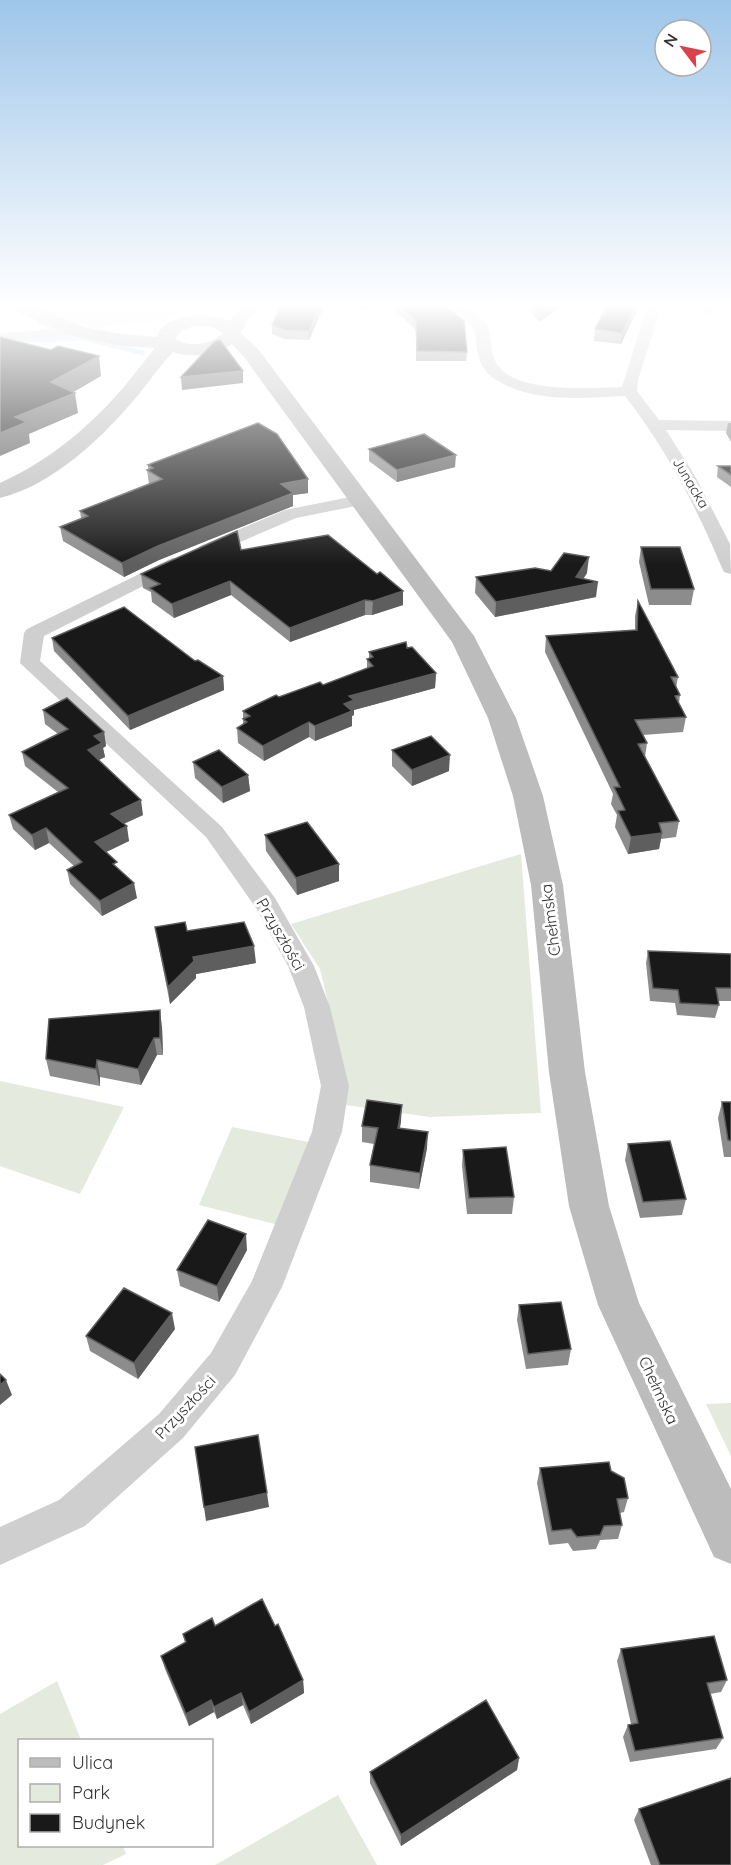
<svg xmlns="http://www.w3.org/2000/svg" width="731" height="1865" font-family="Quicksand,sans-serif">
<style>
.green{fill:#e4eade}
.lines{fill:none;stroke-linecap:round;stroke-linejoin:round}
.stream{stroke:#cfe0eb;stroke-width:5}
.street{fill:#cfcfcf;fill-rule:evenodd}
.secondary{fill:#bcbcbc;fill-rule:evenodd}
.wall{fill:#8c8c8c}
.shaded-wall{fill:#5e5e5e}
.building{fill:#191919;stroke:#5e5e5e;stroke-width:1.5}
.labels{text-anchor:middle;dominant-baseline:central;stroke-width:6;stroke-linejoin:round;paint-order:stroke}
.far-street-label{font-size:14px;fill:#323232;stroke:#fff}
.street-label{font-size:16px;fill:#323232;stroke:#fff}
</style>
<rect width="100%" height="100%" fill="#fff"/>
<path class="green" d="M25,304H203L158,320L91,328Z
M521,854L541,1113L430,1117L346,1105V1078L320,969L291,924Z
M0,1081L124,1107L80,1194L0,1166Z
M232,1127L313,1143L283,1226L199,1205Z
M731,1403V1456L706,1404Z
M57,1681L81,1740H20V1846H123L126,1854L103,1865H0V1714Z
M338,1795L377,1865H215Z"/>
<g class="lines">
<path class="stream" d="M41,323L54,328
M3,341L83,338L143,353"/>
<path class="street" d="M449,304H464C471,311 487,321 489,330C493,345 489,356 501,369C523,393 592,388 622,387L648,304H662L638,380L637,391L659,420L731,421V431L666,430L695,476L730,544L731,574L724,572L722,568C696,506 666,449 625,396C583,398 529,404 492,377C478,367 476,346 475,330Z
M79,328L86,332L84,335L0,341V333Z
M360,495L366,496L369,500L366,504L296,518L212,554H200L197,550L200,546L285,510Z
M172,558L179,560L181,564L179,568L44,636L40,661L222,827L275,898L314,966L330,1007L349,1086L342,1132L282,1287L235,1375L183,1438L85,1526L0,1565V1527L59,1500L159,1414L211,1353L252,1281L312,1132L321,1086L304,1007L288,966L256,908L206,837L20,663L24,633L27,629Z"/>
<path class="secondary" d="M5,304H29L84,327L122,334L157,337C164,312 210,312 229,321L244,304H264L249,318L241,333L258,349L474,636L516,718L543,796L563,885L585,1072L609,1206L639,1303L731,1489V1564L714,1557L598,1305L569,1206L549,1072L531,885L513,796L488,718L452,642L244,357L232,344C214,356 193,358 173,352C160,365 150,381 138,395C103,437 55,484 0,498V483C50,460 87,429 123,388C134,375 144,361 155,348L122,346L73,336L8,308ZM195,326L212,327L223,333C210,345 190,348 175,339L182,330Z"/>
</g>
<path class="wall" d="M325,304L309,340L285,339L272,334V325Z
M356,304H383L363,309Z
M388,304H444L467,352L466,361H416V330Z
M530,304H564L539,322L529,310Z
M608,304H646L644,308H638L621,344L594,341L595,329Z
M695,304H716L710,314Z
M728,423H731V442L726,433Z
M369,449L455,467L397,482L369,461Z
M148,465L308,493L293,495V506L159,560L124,577L63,541L60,527L81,518L80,511L149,484L147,470H148Z
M718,466H731V487L717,477Z
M641,547L694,589L691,605H649L639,562Z
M241,550L403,605L372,615H365L290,642L231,595L174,618L152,602L151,592L143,588L141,574Z
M551,571L587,573L583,579L596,597L495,617L475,593L476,577Z
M638,601L678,677L676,688L680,695L679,703L686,717L683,732L643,735L647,743L645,757L679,821L676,837L661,839L659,849L628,854L615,827L617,815L611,804L613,794L545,652L546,636L635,630V616Z
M52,638L195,661L223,676L224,690L130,730L54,651Z
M407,648L436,673L435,688L354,710V715L352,716V726L315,741L309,737L264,761L238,743L237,728L243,724V711L279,697L323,685L367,669V659H369V652Z
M43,710L104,732L106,746L103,748L105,757L99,760L143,815L124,824L129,841L106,852L137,898L102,916L70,884L67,870L74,866L49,843L35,850L13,829L9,815L58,792L25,766L22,752L58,734L45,724Z
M392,750L449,771L412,786L392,766Z
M193,762L248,775L250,791L223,803L195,778Z
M265,835L339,864V881L297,895L266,851Z
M155,927L187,931L256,963L196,974V978L170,1004L158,943Z
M648,951L731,954V1001H718L719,1005L715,1018L677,1015L675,1003L650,1001L646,963Z
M162,1027L163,1055H157L141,1085L100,1077V1086L50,1076L46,1059Z
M722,1102H731V1157H724L718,1118Z
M401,1121L400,1128L427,1148L419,1189L370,1182V1165L374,1144L362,1142V1126Z
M628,1144L686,1199L682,1215L640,1218L625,1160Z
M463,1150L514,1197L512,1214H467L462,1166Z
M247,1250L219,1302L180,1286L177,1270Z
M519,1305L571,1349L568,1365L526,1369L517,1320Z
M175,1329L138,1379L90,1351L86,1336Z
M540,1468L611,1471L628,1498L624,1512L620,1513L622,1525L618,1539L600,1540L596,1549L573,1551L568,1543L549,1545L537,1483Z
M215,1626L303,1680L304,1693L251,1724L243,1705L217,1719L214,1712L189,1726L165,1669L161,1656L185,1643L183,1634Z
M621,1649L727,1680L721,1692L710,1694L723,1738L716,1749L630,1762L623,1737L628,1725L631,1724L617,1661Z
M519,1758L517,1770L401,1846L370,1783V1772Z
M639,1809L731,1865H651L634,1820Z"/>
<path class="shaded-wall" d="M321,304H325L309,340V331Z
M363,304H383L363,309Z
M552,304H564L539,322V313Z
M636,304H639L638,308L621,344L622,333Z
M711,304H716L710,314Z
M99,356L101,376L65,397L75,393L78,413L29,434L30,443L0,456V433L15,417L51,382Z
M243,371V383L182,390L181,377Z
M456,455L455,467L397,482V470Z
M308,479V493L293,495V506L159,560L124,577L122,563L281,484Z
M589,557L587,573L579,585L598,582L596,597L495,617L496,602L576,577Z
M230,581L231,595L174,618L172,604Z
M403,591V605L372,615L373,601Z
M365,600V615L290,642V628Z
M436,673L435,688L354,710V715L352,716V726L315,741V726L344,704L349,696Z
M223,676L224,690L130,730L128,716Z
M309,722V737L264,761L263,746Z
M104,732L106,746L103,748L105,757L90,764L88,750L94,736Z
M450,755L449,771L412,786V770Z
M248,775L250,791L223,803L222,787Z
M141,800L143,815L114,828L111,814Z
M127,826L129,841L98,856L95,842Z
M46,828L49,843L35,850L32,835Z
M662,833L659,849L628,854L631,837Z
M339,864V881L297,895L296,878Z
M134,883L137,898L102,916L100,901Z
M254,946L256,963L196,974V978L170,1004L168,987L193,957Z
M160,1010L162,1027L163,1055L160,1038Z
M154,1038L157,1055L141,1085L138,1069Z
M97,1060L100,1077V1086L96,1069Z
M402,1105L401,1121L397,1144L398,1128Z
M428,1132L427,1148L419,1189L420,1173Z
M246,1234L247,1250L219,1302L217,1286Z
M172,1313L175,1329L138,1379L134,1363Z
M6,1380L12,1395L0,1405V1385Z
M267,1493L269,1507L206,1521L204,1507Z
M303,1680L304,1693L251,1724L249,1712Z
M241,1693L243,1705L217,1719L214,1707Z
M211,1700L214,1712L189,1726L186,1714Z
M519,1758L517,1770L401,1846V1835Z"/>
<path class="building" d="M282,304H321L309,331L285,330L272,325Z
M398,304H444L464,321L467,352L417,351L416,321Z
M532,304H552L539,313Z
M608,304H636L622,333L595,329Z
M0,337L51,350L58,346L99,356L51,382L75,393L15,417L27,422L0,433Z
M220,340L243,371L181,377L214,342Z
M258,423L277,434L308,479L281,484L293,493L158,546L122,563L60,527L88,516L80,511L162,479L147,470L153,468L148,465Z
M424,434L456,455L397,470L369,449Z
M718,466H731V475Z
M237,531L241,550L328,535L377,574L380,572L403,591L373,601L365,600L290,628L230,581L172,604L150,588L160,584L141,574Z
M641,547H680L694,589H651Z
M564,553L589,557L576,577L598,582L496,602L476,577L535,568L551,571Z
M638,601L678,677H671L680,695L675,696L686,717L635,720L647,743L638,744L679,821L659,823L662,833L631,837L618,811L625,810L614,787H620L546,636L637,630Z
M124,607L195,661L198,660L223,676L128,716L52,638Z
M406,642L407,648L412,647L436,673L349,696L354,700L344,704L352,711L315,726L309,722L263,746L237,728L247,722L243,719L250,716L243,711L276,695L279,697L320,682L323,685L373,666L367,659L373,657L369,652Z
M67,698L104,732L94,736L102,743L88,750L141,800L111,814L127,826L95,842L117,862L113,864L134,883L100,901L67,870L82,862L46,828L32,835L9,815L68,788L22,752L68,729L43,710Z
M431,736L450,755L412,770L392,750Z
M219,750L248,775L222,787L193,762Z
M307,822L339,864L296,878L265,835Z
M185,922L187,931L244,922L254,946L193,957L194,961L168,987L155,927Z
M648,951L731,954V988H716L719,1005L680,1003L678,990L653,988Z
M160,1010V1038H154L138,1069L97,1060L96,1069L46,1059L49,1019Z
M367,1100L402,1105L398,1128L428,1132L420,1173L370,1165L378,1128L362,1126Z
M722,1102H731V1141L728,1140Z
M670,1141L686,1199L643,1202L628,1144Z
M506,1147L514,1197L469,1198L463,1150Z
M208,1220L246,1234L217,1286L177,1270Z
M124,1288L172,1313L134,1363L86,1336Z
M561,1302L571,1349L528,1354L519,1305Z
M0,1374L6,1380L0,1385Z
M258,1435L267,1493L204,1507L195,1447Z
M609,1462L611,1471L624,1478L628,1498L617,1499L622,1525L604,1526L600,1535L577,1537L571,1529L552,1531L540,1468Z
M262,1599L275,1626L278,1624L303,1680L249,1712L241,1693L214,1707L211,1700L186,1714L161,1656L186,1642L183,1634L212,1618L215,1626Z
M714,1636L727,1680L707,1683L723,1738L635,1751L628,1725L638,1723L621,1649Z
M486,1700L519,1758L401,1835L370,1772Z
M731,1778V1865H660L639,1809Z"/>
<linearGradient id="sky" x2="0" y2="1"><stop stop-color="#9ec6e9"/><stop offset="0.54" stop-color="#fff"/><stop offset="1" stop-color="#fff" stop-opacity="0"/></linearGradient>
<rect width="731" height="565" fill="url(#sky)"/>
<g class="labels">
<g class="far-street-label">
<text transform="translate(691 483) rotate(59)">Junacka</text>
</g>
<g class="street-label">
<text transform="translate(550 920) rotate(-97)">Chełmska</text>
<text transform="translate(281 934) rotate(60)">Przyszłości</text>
<text transform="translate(659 1390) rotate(65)">Chełmska</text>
<text transform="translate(185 1407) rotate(-47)">Przyszłości</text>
</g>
</g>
<rect x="18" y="1739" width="195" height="108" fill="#ffffff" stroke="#adadad" stroke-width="1.5"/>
<rect x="30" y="1758" width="30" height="9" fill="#bcbcbc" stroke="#adadad" stroke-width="1.5"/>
<text x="72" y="1769" font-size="18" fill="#323232">Ulica</text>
<rect x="30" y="1784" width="30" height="18" fill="#e4eade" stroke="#adadad" stroke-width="1.5"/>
<text x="72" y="1799" font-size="18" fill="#323232">Park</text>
<rect x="30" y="1814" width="30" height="18" fill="#191919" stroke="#adadad" stroke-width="1.5"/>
<text x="72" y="1829" font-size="18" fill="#323232">Budynek</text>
<g transform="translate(683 48) rotate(302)"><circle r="28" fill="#ffffff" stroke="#adadad" stroke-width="1.5"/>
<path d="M0-4.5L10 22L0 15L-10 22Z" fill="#db4148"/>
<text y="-9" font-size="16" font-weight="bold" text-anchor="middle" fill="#323232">N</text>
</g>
</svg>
